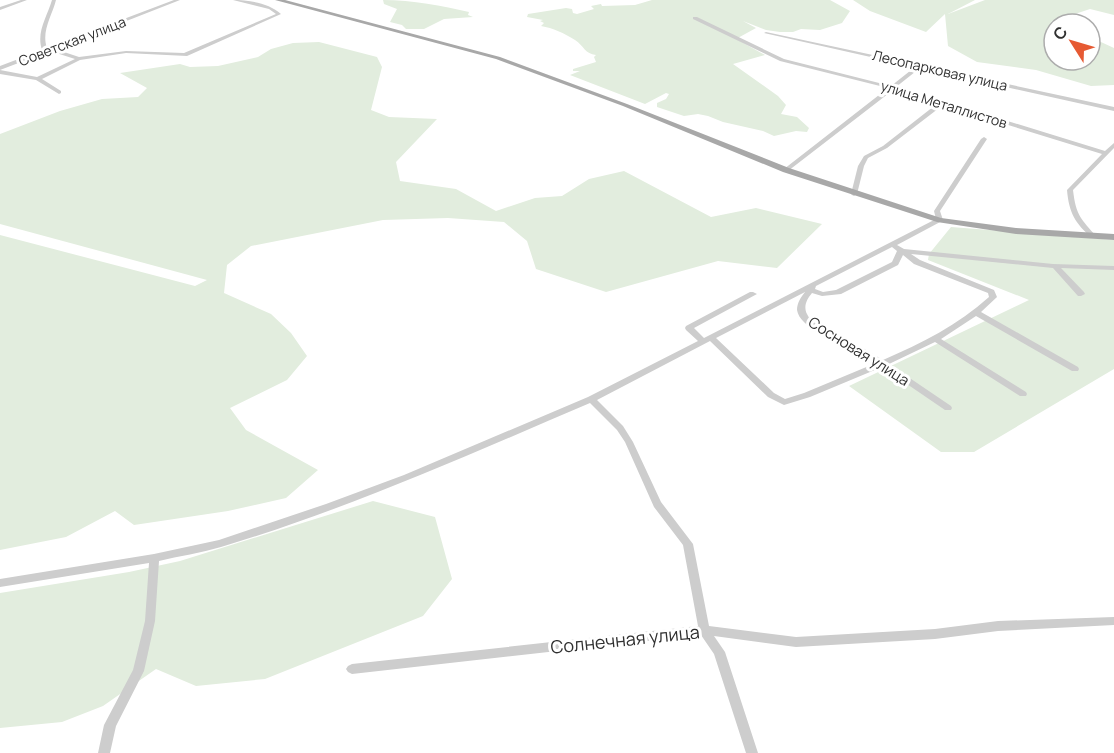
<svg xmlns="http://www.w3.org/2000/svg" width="1114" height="753" font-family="Manrope,sans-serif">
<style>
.green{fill:#e2edde}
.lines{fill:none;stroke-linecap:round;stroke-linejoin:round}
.minor{fill:#cdcdcd;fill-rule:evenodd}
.major{fill:#a8a8a8;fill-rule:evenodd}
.labels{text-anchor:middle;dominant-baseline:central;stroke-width:6;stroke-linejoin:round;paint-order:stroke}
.far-street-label{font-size:14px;fill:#303030;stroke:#fff}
.street-label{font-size:15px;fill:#303030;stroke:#fff}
.near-street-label{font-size:18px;fill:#303030;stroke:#fff}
</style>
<rect width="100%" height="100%" fill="#fff"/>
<path class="green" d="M383,0C413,0 442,6 469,12L468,15L473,17L444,19L424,29H406L402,25L390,22L397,9L384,4Z
M652,0H830L850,11L842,23L820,30L801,29L793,32H780L766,30L743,21L756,28L736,39L765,55L733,64L778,96L786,105L781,114L797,117L809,128L807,132L796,131L774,136L763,131L723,122L708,116L698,114L684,116L657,107V103L666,99L669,94L666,93L645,104L570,75L580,71H573V69L596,62L594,57L596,55C585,54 584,46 575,40C564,33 553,28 541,26L544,23L540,21L543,20L527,17L528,14L566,8L572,9L573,13L577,14L594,9L591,6L601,4L602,6L635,5Z
M853,0H975L948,14L985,0H1114V15L1090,9L1051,22L1054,25V60H1090V37L1114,48V85L1091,86L1036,70L977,62L948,46L945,14L926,32L870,11Z
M319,42L377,57L382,67L371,110L389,117L437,119L396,162L400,181L456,189L496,211L535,198L562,196L589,179L624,171L711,217L756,208L822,224L777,268L718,261L606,292L536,269L527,241L504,222L448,218L383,220L251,246L227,265L224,293L271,314L291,333L307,356L287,380L230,408L246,430L318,470L286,498L228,511L134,525L115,511L66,537L0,550V235L195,286L207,280L0,224V134L60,111L102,99L138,97L147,88L120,73L180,64L190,67L218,66L258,57L271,49L293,43Z
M951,227L1114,240V369L974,452H941L849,386L1029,300L928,260L929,254Z
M373,501L435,517L452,579L423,616L265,679L196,686L156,669L103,706L62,722L0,728V593L129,572L180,561Z"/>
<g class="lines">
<path class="minor" d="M21,0H27L0,10V7Z
M52,0H56C52,16 41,31 47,48L174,0H180L55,49L79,57L126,51L184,53L276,14L269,9L233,0C249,0 269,3 281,14L187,56L126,53L80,60L42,79L61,91V93L59,94L36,80L0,74V70L37,77L75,59L50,51L0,70V66L42,50C36,32 47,17 52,0Z
M693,17H697L784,59L891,86L915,67L764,33L766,32L1114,107V111L920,68L896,87L941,101H945L946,102L1105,151L1114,143V148L1073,190C1076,216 1081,219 1097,237L1096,238H1092C1075,223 1069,213 1067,190L1102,154L943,105L887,148L868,158L864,166L857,194L854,196L852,195L851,194L858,166L864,156L883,146L938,103L893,90L788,171H784V169L888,88L780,61L693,19Z
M984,137L987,139L940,211L943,220L942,221L897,245L904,249L1053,264L1114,266V270L1061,268L1084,292L1085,294L1081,296H1078L1053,268L911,254L920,260L994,290L997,297L981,312L1078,367L1079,369L1078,371H1072L976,316L941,339L1026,392L1027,394L1026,396H1020L935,342L889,364L951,406L952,408L951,410H945L882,367L810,397L784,405L768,397L710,341L597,400L623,426L633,442L661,502L693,544L709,626L796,637L935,629L998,621L1114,617V625L998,631L935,639L796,647L714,636L725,652L758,753H746L714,654L701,635L352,674L348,672L346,669L348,666L352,664L698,626L683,545L654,507L625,442L617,430L590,403C468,455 348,509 221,547C201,553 179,556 159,561L155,621L144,671L116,726L110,753H98L104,725L133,670L145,621L149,563L0,587V579L154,554L219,540L326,504L404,475L588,397L698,341L686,330L685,328L686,326L750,292H753L757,294L694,328L704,338L936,219L934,211L981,139ZM892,247L897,251L892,262L836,290L823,292L815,289L816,286ZM903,255L914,264L988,293L989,297C958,325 922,343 883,360C872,353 861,347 850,341C838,335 813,327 807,314C803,306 807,299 812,293L822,296L841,294L898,265ZM805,292C801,297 797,303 797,310C800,328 832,338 847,346C857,351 867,357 876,363L804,393L785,399L774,393L716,338Z"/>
<path class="major" d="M275,0H285L500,57L627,104L789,168L941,218L1016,228L1114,234V240L1016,234L937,222L783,172L623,106L496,59Z"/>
</g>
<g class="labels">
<g class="far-street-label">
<text transform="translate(72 41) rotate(-21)">Советская улица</text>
<text transform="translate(940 70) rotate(13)">Лесопарковая улица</text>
<text transform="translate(944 104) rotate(17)">улица Металлистов</text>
</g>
<g class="street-label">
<text transform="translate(859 351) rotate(32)">Сосновая улица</text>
</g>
<g class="near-street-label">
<text transform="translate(625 639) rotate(-6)">Солнечная улица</text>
</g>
</g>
<g transform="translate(1072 42) rotate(307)"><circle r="28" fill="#ffffff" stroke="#acacac" stroke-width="1.5"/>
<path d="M0-4.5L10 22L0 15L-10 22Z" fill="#e65a33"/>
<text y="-9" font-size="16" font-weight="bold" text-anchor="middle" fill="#303030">С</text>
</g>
</svg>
